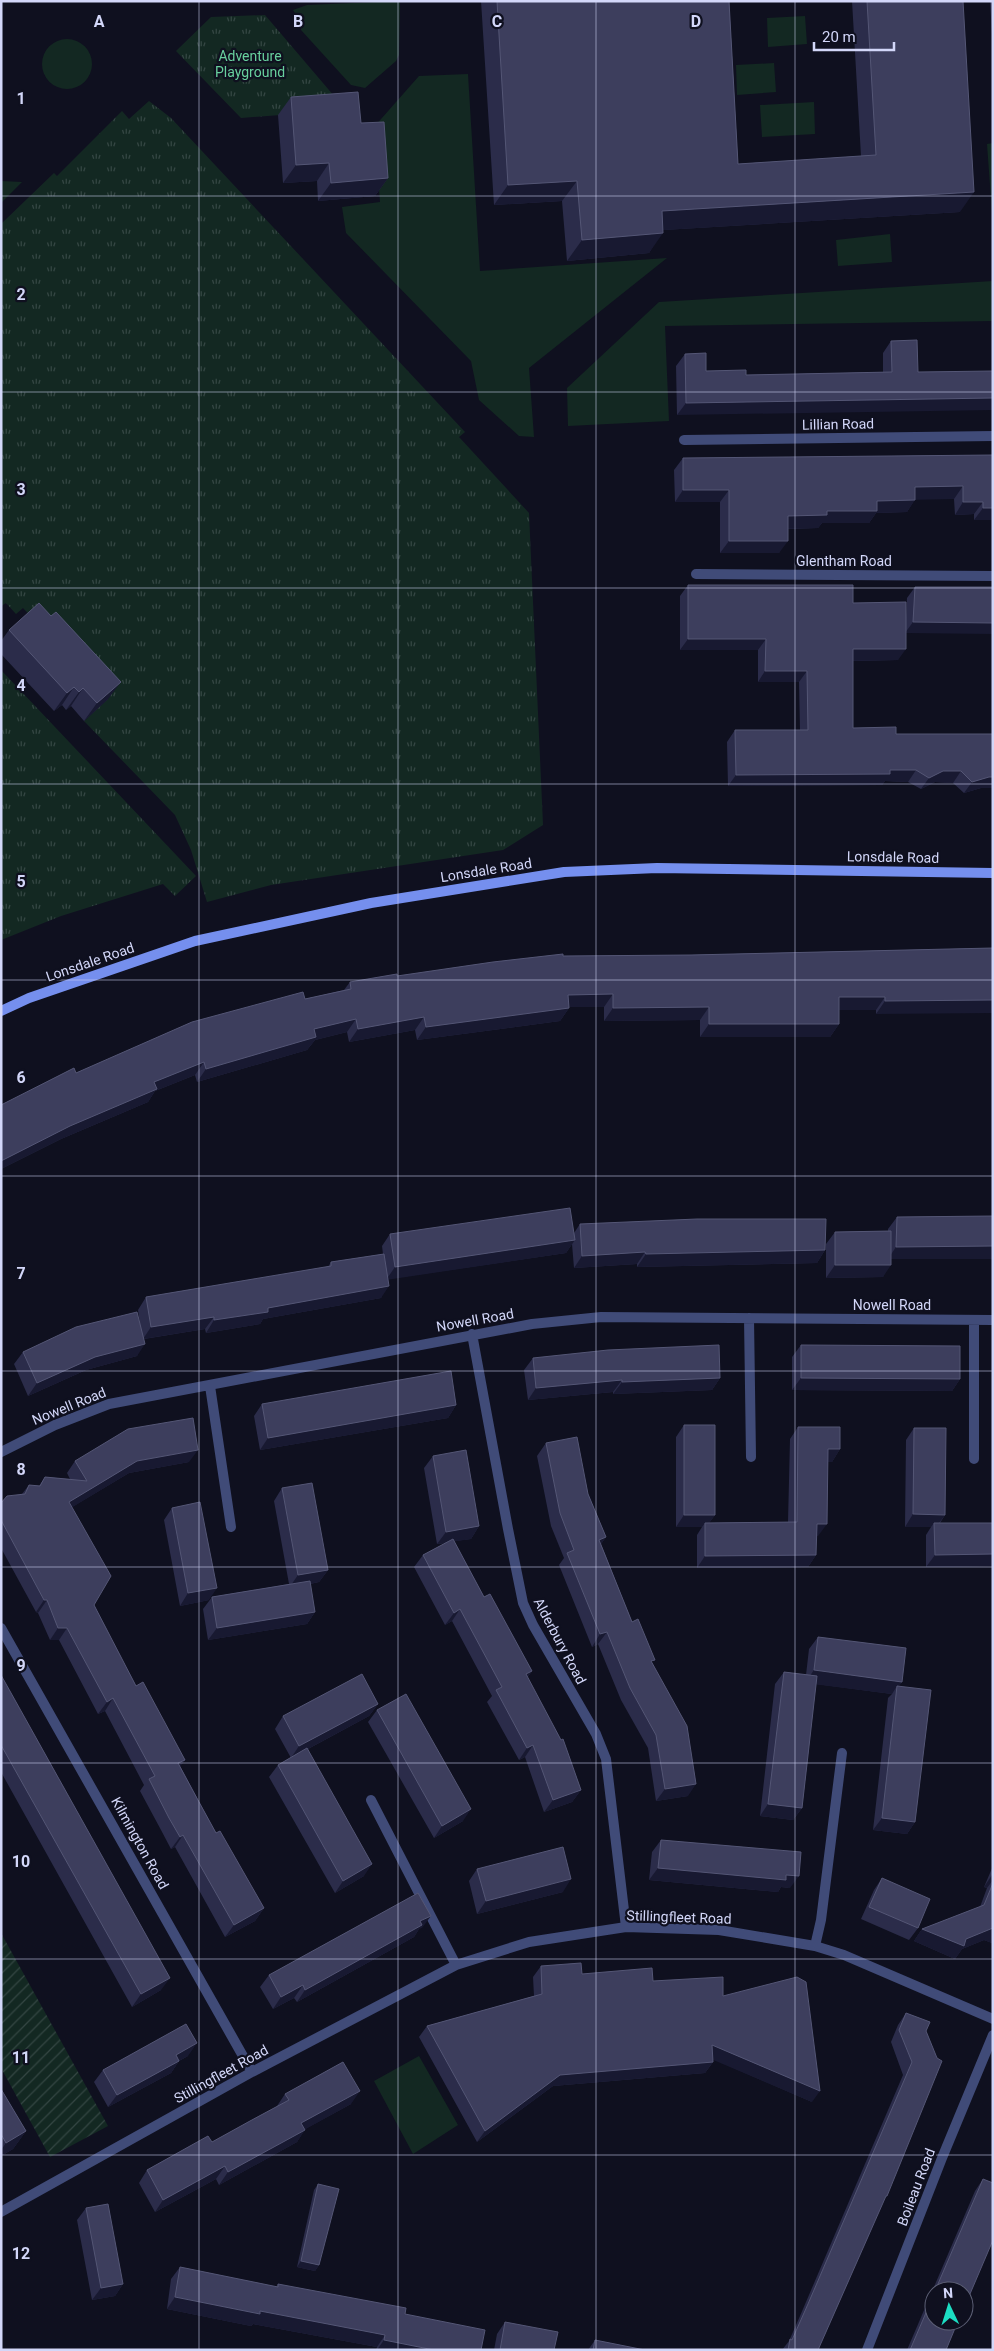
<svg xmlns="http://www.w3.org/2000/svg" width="994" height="2351" font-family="Roboto,sans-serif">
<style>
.grass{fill:#132822}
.park{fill:url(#park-tufts)}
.garden{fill:url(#garden-furrows)}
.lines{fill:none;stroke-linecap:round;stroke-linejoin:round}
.minor{stroke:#404b78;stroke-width:10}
.secondary{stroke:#758fee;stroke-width:10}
.wall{fill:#2b2c4a}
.shaded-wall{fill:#181931}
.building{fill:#3d3e5d;stroke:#545675}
.grid{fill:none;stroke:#d3d7f9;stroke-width:1;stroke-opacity:0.55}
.labels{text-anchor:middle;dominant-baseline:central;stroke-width:4.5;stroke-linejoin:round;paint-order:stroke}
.park-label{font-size:14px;fill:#68d09e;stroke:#0f101f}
.street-label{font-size:14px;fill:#d3d7f9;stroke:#0f101f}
.grid-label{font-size:16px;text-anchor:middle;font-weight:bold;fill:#d3d7f9;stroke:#0f101f;stroke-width:4.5;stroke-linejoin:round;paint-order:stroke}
</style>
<defs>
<pattern id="park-tufts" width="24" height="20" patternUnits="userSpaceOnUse" patternTransform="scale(1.25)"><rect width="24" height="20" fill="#132822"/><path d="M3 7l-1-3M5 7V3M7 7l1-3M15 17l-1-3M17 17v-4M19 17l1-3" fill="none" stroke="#344643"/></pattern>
<pattern id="garden-furrows" width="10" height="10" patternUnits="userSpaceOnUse" patternTransform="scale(1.25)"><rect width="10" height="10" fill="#132822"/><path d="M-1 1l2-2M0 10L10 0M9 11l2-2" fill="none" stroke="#344643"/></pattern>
</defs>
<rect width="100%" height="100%" fill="#0f101f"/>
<path class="grass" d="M400,1L399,55L396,61L365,88L351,85L301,30V22L293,10L307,5Z
M805,16L807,44L768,47L767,18Z
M42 64a25 25 0 1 1 50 0a25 25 0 1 1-50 0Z
M774,63L776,92L737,95L736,65Z
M468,74L480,271L667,258L529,368L534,437L519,436L479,400L471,361L346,233L342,207L380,202L374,127L419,76Z
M814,102L815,134L762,137L760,105Z
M993,143V213H992L987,144Z
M1,181L22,182L1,203Z
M890,234L892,262L838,266L836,240Z
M993,281V321L665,326L669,421L568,426L567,388L659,302Z
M419,2056L458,2125L413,2154L374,2081Z"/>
<path class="park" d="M265,15L346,110L241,118L176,51L211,17Z
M149,101L171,118L465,432L459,437L529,513L543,825L503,850L271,885L207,902L191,850L175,815L84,721L108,699L23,608L16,614L6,603L1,606V224L54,173L57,176L122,111L129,119Z
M1,670L196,876L175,896L163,884L61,916L1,940Z"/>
<path class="garden" d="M1,1933L108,2126L50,2157L1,2068Z"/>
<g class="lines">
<path class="minor" d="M684,440L993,436
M696,574L993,576
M749,1318L751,1457
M974,1320V1459
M472,1334L508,1529L523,1603L533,1625L596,1734L606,1759L626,1927
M210,1386L231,1527
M1,1452L55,1425L109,1404L532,1324L601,1317L993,1320
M1,1628L252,2072
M371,1800L456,1965
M815,1946L844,1955L993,2019
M1,2212L252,2072L456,1965L529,1942L626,1927L719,1930L815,1946L821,1920L842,1753
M867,2350L942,2158L993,2035"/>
<path class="secondary" d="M1,1011L29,998L195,941L371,903L564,872L657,868L993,873"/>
</g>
<path class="wall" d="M481,1H729L738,164L861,156L852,1H963L960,212L663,230L649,253L567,261L562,201L494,205Z
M990,1H993V35H992Z
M291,97L361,123L388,178L375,196L318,201L317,181L283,183L278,115Z
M891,341L918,372L677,415L676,366L685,354L706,371L746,375L883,372V353Z
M993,455V520H974V514L955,515L954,499H915L907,512L876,513L869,523H822L818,528L788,529L779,553H720V502H675L674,470L683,458Z
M688,585L853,603L906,617L907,598L915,587H993L906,633L898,660L853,661V728L896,734H993V788H981L964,793L953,783L935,782L921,789L908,782L885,781L882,785L728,786L727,742L735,730H800L799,682H758V650H680V596Z
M9,630L108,699L84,721L71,706L66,710L62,705L54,711L1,654V641Z
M993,948L876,1014V1010H839V1024L830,1037H700V1020L604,1021V1007H569V1008L560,1021L417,1040L415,1030L349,1042L347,1032L315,1040L307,1050L197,1082L195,1075L155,1091L148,1102L61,1139L1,1169V1105L76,1073L305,999L344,990L350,982L563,956L691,955Z
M993,1216V1259H891L883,1277L826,1278V1244L835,1232L888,1231V1229L897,1217Z
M580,1224L825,1250L817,1263L637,1267V1264L574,1268L572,1244L566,1253L388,1279L381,1298L263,1319L260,1324L206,1333L205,1329L144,1339L137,1356L86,1370L28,1396L14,1364L23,1352L140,1324L138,1310L146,1297L328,1267L331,1262L383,1254L382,1246L390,1234L574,1233Z
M801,1345L960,1379L952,1391L792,1390V1357Z
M533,1358L720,1378L712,1390L613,1394V1392L528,1400L524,1370Z
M262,1404L456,1405L448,1418L260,1450L254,1416Z
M684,1425L715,1515L709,1523L788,1522L790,1439L798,1427L840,1449L832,1462H828L818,1536H816V1555L808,1567L697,1568V1535L702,1527H676V1437Z
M914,1428L945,1515L940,1523H993V1566L926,1567V1535L931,1527H905L906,1440Z
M546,1443L588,1494L606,1537L601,1544L632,1622L652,1663L688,1796L656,1801L648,1748L621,1700L598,1644L592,1647L559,1565L564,1558L551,1526L537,1456Z
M433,1456L479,1526L471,1539L454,1541L484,1597L532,1671L527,1678L581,1790L572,1802L544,1812L525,1757L519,1760L487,1702L492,1696L452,1621L445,1625L414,1567L423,1555L446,1543L437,1544L424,1468Z
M75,1461L189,1462L129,1473L72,1507L94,1605L136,1686L185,1760L180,1766L216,1833L264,1908L255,1921L225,1937L175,1847L171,1849L161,1830L140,1791L144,1785L105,1711L98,1714L59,1640H50L38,1613L36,1612L1,1548V1503L22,1494L29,1485L39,1486L45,1477L70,1479L67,1473Z
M282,1488L328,1570L319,1582L310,1584L315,1612L307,1624L208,1640L203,1609L212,1597L289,1584L274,1501Z
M172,1508L209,1600L180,1606L164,1520Z
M818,1637L902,1682L898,1686L915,1822L907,1834L873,1830L888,1698L892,1694L816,1684L802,1808L793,1820L760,1816L775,1684L784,1672L806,1675L809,1649Z
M1,1675L161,1990L132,2007L1,1772Z
M378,1704L369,1716L308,1749L364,1876L335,1893L269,1777L278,1765L291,1758L275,1729L283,1716Z
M377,1710L463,1821L434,1838L368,1722Z
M661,1840L790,1888L781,1887L778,1892L649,1880L652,1852Z
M993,1866V1942L992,1943L984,1940L962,1949L955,1959L914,1941L922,1929L980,1907L987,1888L984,1887Z
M477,1869L563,1892L477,1914L469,1881Z
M882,1878L918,1928L909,1940L861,1919L874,1890Z
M422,1928L419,1929L414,1937L297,2002L294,1998L273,2009L260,1987L269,1975Z
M541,1966L582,1974L653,1981L723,1996L812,2102L713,2059V2062L705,2073L553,2086L477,2142L419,2037L427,2026L534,1996L533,1977Z
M906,2013L926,2031L882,2204L818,2350H782L789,2341L800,2316L903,2075L891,2042L898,2025Z
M188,2056L179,2061L171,2073L108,2107L94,2082L103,2070Z
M1,2089L26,2131L13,2149L1,2156Z
M285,2094L351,2104L305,2129L297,2142L219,2185L216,2179L155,2212L139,2183L147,2170L212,2142L277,2107V2106Z
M983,2179L964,2291H934V2321L946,2350H907L975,2191Z
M318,2184L319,2265L315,2271L297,2267L314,2190Z
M86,2208L123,2284L115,2296L92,2300L77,2220Z
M180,2267L276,2287L278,2284L405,2314L481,2350H376L377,2347L253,2324L251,2326L167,2309L171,2279Z
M505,2322L554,2350H494L497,2334Z
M595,2340L645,2350H588Z"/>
<path class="shaded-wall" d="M329,163L317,181L283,183L296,165Z
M388,178L375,196L318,201L331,183Z
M577,181L562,201L494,205L508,185Z
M974,192L960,212L648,231L662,211Z
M663,233L649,253L567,261L582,240Z
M993,398V410L677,415L686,403Z
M963,486L954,499L907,500L915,487Z
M683,490H729L720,502H675Z
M915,500L907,512L876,513L869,523H822L818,528L779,529L788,516L827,511L877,501Z
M963,502H983L974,514L955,515Z
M983,508H993V520H974Z
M729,541H788L779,553H720Z
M913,622L993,623V634L905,633Z
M688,639H766L758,650H680Z
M853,649H906L898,660L845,661Z
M765,671H807L799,682H758Z
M121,682L108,699L84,721L97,703Z
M74,687L62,705L54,711L67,693Z
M83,688L71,706L66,710L79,692Z
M890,770H916L908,782L885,781L882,785L728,786L736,775Z
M943,771H961L953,783L935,782L921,789L929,778Z
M989,777H993V788H981L964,793L972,782Z
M613,994L604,1007H559L568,995Z
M839,997H885L876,1010H830Z
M993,1000V1013L876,1014L885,1001Z
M709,1007L700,1020L604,1021L613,1008Z
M569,1008L560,1021L417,1040L426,1027Z
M424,1017L415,1030L349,1042L358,1029Z
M356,1019L347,1032L315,1040L307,1050L197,1082L206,1069L314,1029Z
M709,1024H839L830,1037H700Z
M204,1062L195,1075L155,1091L148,1102L61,1139L1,1169V1161L154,1082Z
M575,1240L566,1253L386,1280L395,1267Z
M993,1246V1259H888L896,1247Z
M825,1250L817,1263L637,1267L646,1254Z
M645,1252L637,1264L574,1268L582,1256Z
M835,1265H891L883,1277L826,1278Z
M389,1286L381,1298L263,1319L260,1324L206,1333L214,1320L268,1308Z
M214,1317L205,1329L143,1339L151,1327Z
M145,1344L137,1356L86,1370L28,1396L37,1383L95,1357Z
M720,1378L712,1390L613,1394L622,1382Z
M801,1378L960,1379L952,1391L792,1390Z
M622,1380L613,1392L528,1400L536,1388Z
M456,1405L448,1418L260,1450L268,1438Z
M828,1449H840L832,1462H820Z
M198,1450L189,1462L129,1473L61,1514L69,1502L137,1461Z
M913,1514L945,1515L936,1527L934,1523L931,1527H905Z
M684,1515H715L706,1527L705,1523L702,1527H676Z
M817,1524H827L818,1536H808Z
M479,1526L471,1539L437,1544L446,1532Z
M606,1537L597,1550L599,1540Z
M993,1554V1566L926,1567L935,1555Z
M816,1555L808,1567L697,1568L705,1556Z
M328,1570L319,1582L289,1588L298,1575Z
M217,1588L209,1600L180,1606L188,1593Z
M44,1600H47L38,1613L36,1612Z
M460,1609L452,1621L445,1625L454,1613Z
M315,1612L307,1624L208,1640L217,1628Z
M58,1628H67L59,1640H50Z
M607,1632L598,1644L592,1647L600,1634Z
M814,1670L902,1682L897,1689V1686L892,1694L805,1683Z
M532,1671L523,1684L526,1674Z
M113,1698L105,1711L98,1714L107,1702Z
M378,1704L369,1716L291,1758L299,1746Z
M533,1745L525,1757L519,1760L527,1748Z
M185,1760L176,1772L178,1763Z
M696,1784L688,1796L656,1801L665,1789Z
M581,1790L572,1802L544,1812L553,1800Z
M768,1804L802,1808L793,1820L760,1816Z
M471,1809L463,1821L434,1838L442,1826Z
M882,1818L915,1822L907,1834L873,1830Z
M183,1835L175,1847L171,1849L180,1837Z
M372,1864L364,1876L335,1893L343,1881Z
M658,1868L786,1875L799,1876L790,1888L781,1887L778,1892L649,1880Z
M992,1875L993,1880L987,1888L984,1887Z
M571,1879L563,1892L477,1914L486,1901Z
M264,1908L255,1921L225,1937L234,1925Z
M431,1916L422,1928L419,1929L414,1937L297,2002L305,1990L420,1921Z
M993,1928V1942L992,1943L984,1940L962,1949L955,1959L914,1941L922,1929L966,1939Z
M170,1978L161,1990L132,2007L141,1994Z
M303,1985L294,1998L273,2009L281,1997Z
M197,2043L188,2056L167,2067L176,2055Z
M712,2045L820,2091L812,2102L704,2056Z
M179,2061L171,2073L108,2107L117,2095Z
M713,2062L705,2073L553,2086L477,2142L485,2131L560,2075Z
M360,2091L351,2104L293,2136L301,2123Z
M305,2130L297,2142L219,2185L228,2172Z
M26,2131L13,2149L1,2156V2150L6,2143Z
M225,2166L216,2179L155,2212L163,2200Z
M301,2261L319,2265L315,2271L297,2267Z
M123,2284L115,2296L92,2300L101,2288Z
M175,2297L260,2311L385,2335L377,2347L253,2324L251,2326L167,2309Z
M384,2340L434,2350H377Z"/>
<path class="building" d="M497,1H729L738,164L876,155L867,1H963L974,192L662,211L663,233L582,240L577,181L508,185Z
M358,92L361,123L384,122L388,178L331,183L329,163L296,165L291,97Z
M917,340L918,372L993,371V398L686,403L685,354L706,353V371L746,370V375L892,372L891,341Z
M993,455V508H983V502H963V486L915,487V500L877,501V511H827V515L788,516V541H729V490H683V458Z
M688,585H853V603L906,602V649H853V728L896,727V734H993V777H989L972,782L961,771H943L929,778L916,770H890V774L736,775L735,730H808L807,671H765L766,639H688Z
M915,587H993V623L913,622Z
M39,603L51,616L56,612L121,682L97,703L83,688L79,692L74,687L67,693L9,630Z
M993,948V1000L885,1001V997H839V1024H709V1007L613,1008V994L568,995L569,1008L426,1027L424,1017L358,1029L356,1019L314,1029L316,1037L206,1069L204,1062L154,1082L157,1089L70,1126L1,1161V1105L74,1068L76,1073L192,1022L303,992L305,999L351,989L350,982L397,974V976L493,962L563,954V956L691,955Z
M570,1208L575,1240L395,1267L390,1234Z
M993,1216V1246L896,1247L897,1217Z
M697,1219H826L825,1250L646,1254L645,1252L582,1256L580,1224Z
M891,1231V1265H835V1232Z
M384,1254L389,1286L268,1308V1312L214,1320V1317L151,1327L146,1297L331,1266V1262Z
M137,1312L145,1344L95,1357L37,1383L23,1352L76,1327Z
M719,1345L720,1378L622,1382V1380L536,1388L533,1358L608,1350Z
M801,1345L960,1346V1379L801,1378Z
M451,1371L456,1405L268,1438L262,1404Z
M193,1418L198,1450L137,1461L69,1502L111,1576L94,1605L136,1686L143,1682L185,1760L178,1763L199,1802L216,1833L220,1831L264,1908L234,1925L183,1835L180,1837L169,1818L149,1779L155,1776L113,1698L107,1702L67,1628H58L47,1600H44L1,1520V1503L7,1496L25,1494L29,1485L40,1486L45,1477L87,1481L75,1461L128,1429Z
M684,1425H715V1515H684Z
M798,1427H840V1449H828L827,1524H817L816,1555L705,1556V1523L797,1522Z
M914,1428H946L945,1515L913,1514Z
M577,1437L588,1494L606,1537L599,1540L632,1622L638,1619L655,1660L651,1661L687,1726L696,1784L665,1789L656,1735L630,1688L607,1632L600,1634L567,1553L574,1550L560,1513L546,1443Z
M466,1450L479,1526L446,1532L433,1456Z
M312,1483L328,1570L298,1575L282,1488Z
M200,1502L217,1588L188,1593L172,1508Z
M934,1523H993V1554L935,1555Z
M453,1539L484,1597L490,1594L532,1671L526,1674L561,1740L563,1739L581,1790L553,1800L533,1745L527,1748L496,1690L502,1687L460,1609L454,1613L423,1555Z
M310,1581L315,1612L217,1628L212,1597Z
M818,1637L906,1648L902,1682L814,1670Z
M784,1672L817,1676L802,1808L768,1804Z
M362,1674L378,1704L299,1746L283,1716Z
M1,1675L170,1978L141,1994L1,1745Z
M897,1686L931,1690L915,1822L882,1818Z
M406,1694L471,1809L442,1826L377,1710Z
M307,1748L372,1864L343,1881L278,1765Z
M661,1840L801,1852L799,1876L786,1875V1880L658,1868Z
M563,1847L571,1879L486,1901L477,1869Z
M882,1878L930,1899L918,1928L869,1907Z
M993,1883V1928L966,1939L964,1946L922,1929L984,1905Z
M418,1893L431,1916L420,1921L422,1925L305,1990L303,1985L281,1997L269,1975Z
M581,1963L582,1974L652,1968L653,1981L723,1977V1996L797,1977L806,1982L820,2091L712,2045L713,2062L560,2075L485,2131L427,2026L542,1994L541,1966Z
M906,2013L930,2022L926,2031L937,2058L942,2061L887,2196H886L818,2350H788L790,2339L792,2340L808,2304L912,2062L899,2030Z
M186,2024L197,2043L176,2055L179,2061L117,2095L103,2070Z
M343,2062L360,2091L301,2123L305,2130L228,2172L225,2166L163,2200L147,2170L208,2136L212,2142L250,2121L289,2100L285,2094Z
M1,2089L26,2131L6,2143L1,2134Z
M983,2179L993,2183V2240L964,2308V2291H935Z
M318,2184L339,2189L319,2265L301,2261Z
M108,2204L123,2284L101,2288L86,2208Z
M180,2267L278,2287V2284L406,2308L405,2314L485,2330L481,2350H434L384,2340L385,2335L260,2311V2314L175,2297Z
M934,2294V2321H958L946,2350H910Z
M505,2322L558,2332L554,2350H500Z
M595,2340L645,2350H593Z"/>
<path class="grid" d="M199,1V2350M398,1V2350M596,1V2350M795,1V2350M1,196H993M1,392H993M1,588H993M1,784H993M1,980H993M1,1176H993M1,1371H993M1,1567H993M1,1763H993M1,1959H993M1,2155H993"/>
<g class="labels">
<g class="park-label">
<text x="250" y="56">Adventure<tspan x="250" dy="16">Playground</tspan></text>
</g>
<g class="street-label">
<text transform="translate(838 424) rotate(-1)">Lillian Road</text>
<text x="844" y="561">Glentham Road</text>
<text transform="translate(893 857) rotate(1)">Lonsdale Road</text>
<text transform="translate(486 870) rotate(-9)">Lonsdale Road</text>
<text transform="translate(90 962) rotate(-19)">Lonsdale Road</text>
<text x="892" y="1305">Nowell Road</text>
<text transform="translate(475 1320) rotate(-10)">Nowell Road</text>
<text transform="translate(69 1406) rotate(-22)">Nowell Road</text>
<text transform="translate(560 1641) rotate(62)">Alderbury Road</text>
<text transform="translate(140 1843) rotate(61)">Kilmington Road</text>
<text transform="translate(679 1917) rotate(2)">Stillingfleet Road</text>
<text transform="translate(221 2074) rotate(-29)">Stillingfleet Road</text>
<text transform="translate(916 2187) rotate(-69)">Boileau Road</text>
</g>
</g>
<g class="grid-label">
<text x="99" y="27">A</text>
<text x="298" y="27">B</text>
<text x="497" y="27">C</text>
<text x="696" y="27">D</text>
<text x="21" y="104">1</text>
<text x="21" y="300">2</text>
<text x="21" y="495">3</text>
<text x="21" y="691">4</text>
<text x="21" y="887">5</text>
<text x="21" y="1083">6</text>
<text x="21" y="1279">7</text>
<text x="21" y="1475">8</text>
<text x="21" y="1671">9</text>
<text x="21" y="1867">10</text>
<text x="21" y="2063">11</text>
<text x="21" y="2259">12</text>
</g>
<rect width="994" height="2351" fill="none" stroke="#d3d7f9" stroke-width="5"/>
<g transform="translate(949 2306) rotate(356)"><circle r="24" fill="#0f101f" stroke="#5d6076"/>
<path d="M0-4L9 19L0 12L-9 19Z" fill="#1cddc2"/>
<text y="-8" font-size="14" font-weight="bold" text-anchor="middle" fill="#d3d7f9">N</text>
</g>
<path d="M814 42v8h80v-8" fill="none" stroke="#d3d7f9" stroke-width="2.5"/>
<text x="822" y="42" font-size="15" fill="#d3d7f9" stroke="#0f101f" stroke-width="4" paint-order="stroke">20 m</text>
</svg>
